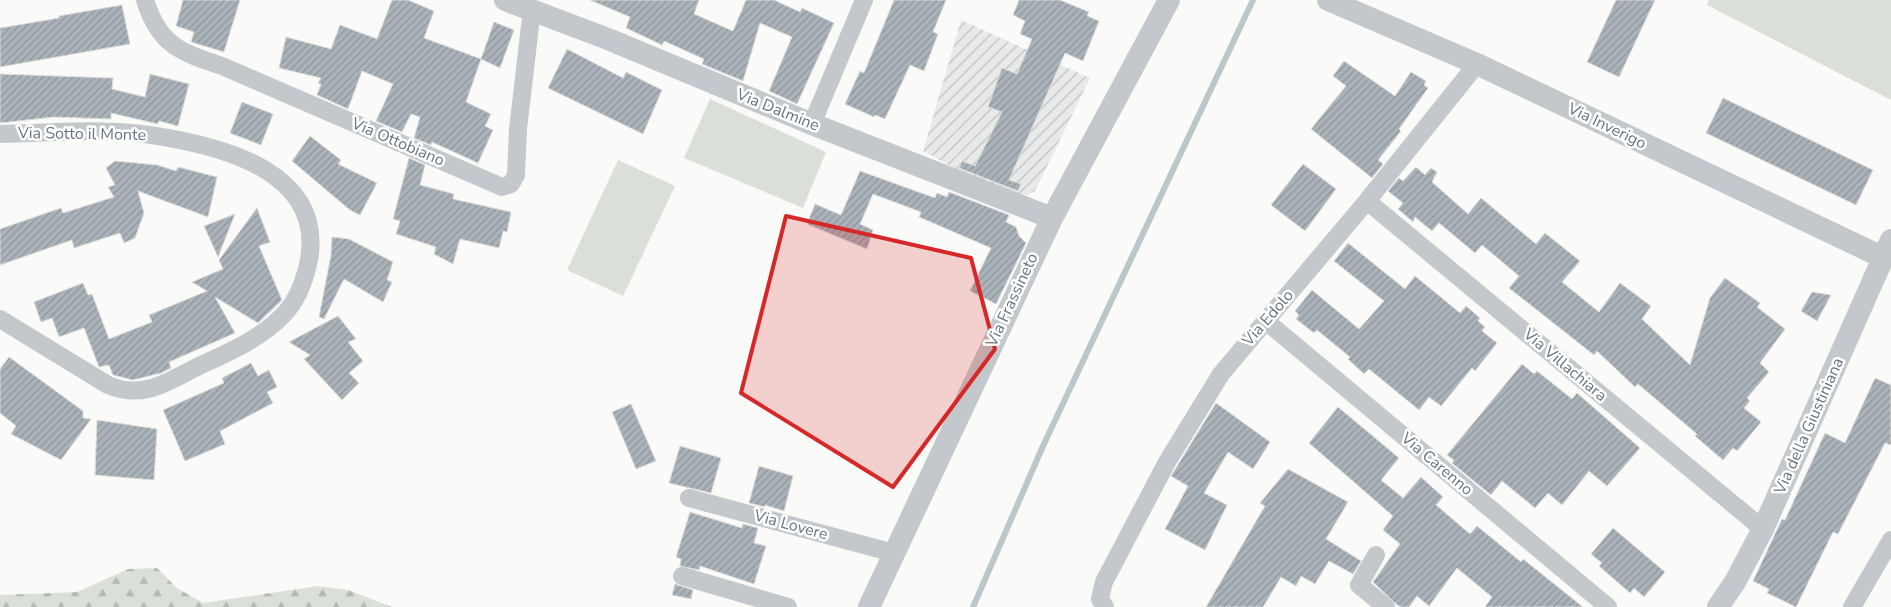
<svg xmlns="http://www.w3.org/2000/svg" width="1891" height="607" font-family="'Nunito Sans',sans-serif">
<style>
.industrial{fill:url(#industrial-furrows)}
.green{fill:#dadfd7}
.forest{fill:url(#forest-firs)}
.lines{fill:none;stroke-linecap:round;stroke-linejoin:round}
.stream{stroke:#bbc7cb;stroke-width:6}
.building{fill:url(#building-hatch);stroke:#dcdcda}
.minor{stroke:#c3c8cc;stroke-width:18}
.tertiary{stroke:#c3c8cc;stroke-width:22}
.marked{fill:#d62828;fill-opacity:0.2;stroke:#d62828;stroke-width:4;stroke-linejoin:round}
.labels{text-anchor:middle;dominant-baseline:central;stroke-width:5;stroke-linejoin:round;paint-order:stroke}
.street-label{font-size:16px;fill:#657683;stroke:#fff}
</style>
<defs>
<pattern id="industrial-furrows" width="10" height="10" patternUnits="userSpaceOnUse" patternTransform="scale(1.25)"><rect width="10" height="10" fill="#e8e9e9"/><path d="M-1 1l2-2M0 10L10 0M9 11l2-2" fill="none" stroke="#c0c1c2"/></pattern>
<pattern id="forest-firs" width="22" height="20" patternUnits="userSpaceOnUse" patternTransform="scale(1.25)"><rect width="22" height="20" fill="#dadfd7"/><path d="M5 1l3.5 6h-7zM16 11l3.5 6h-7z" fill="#b4b9b4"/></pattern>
<pattern id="building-hatch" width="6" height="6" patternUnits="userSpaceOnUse" patternTransform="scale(1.25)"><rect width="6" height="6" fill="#aab3b9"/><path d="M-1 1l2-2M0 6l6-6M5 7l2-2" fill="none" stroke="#8e969c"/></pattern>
</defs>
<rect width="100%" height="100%" fill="#fafaf8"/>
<path class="industrial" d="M961,20L1090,78L1035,191L1027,195L1017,194L958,170L923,151Z"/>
<path class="green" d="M1709,0H1891V100L1707,5Z
M710,99L826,152L803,208L684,158Z
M618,160L675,186L623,296L567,270Z"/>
<path class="forest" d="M157,568L177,588L203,603L318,586L348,590L392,607H0V595L77,592L128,569Z"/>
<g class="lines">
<path class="stream" d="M973,607L1043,446L1253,0"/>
</g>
<path class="building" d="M183,0H240L224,52L191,42L194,32L176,26Z
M392,0H408L434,11L424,38L481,59L466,102L491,114L485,126L493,130L478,163L432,142L431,145L414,138L420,117L411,114L402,132L376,121L393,84L362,71L348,109L317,95L321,84L318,83L321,78L279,68L286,37L331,49L340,25L377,39Z
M590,0H699L694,14L733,31L746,0H774L800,12L802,8L834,23L797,104L769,91L792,37L760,23L743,81L702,64L704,59L664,41L662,45L626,28L630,17Z
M894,0H946L933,32L938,34L924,71L910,65L885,119L875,115L874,117L845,104L860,71L864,73Z
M1019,0H1060L1089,12L1087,16L1099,21L1083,61L1065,53L1009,180L1021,184L1018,191L959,168L962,161L975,166L1002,112L988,107L1002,68L1017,74L1032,39L1020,34L1025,21L1013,15Z
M1616,0H1655L1619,77L1587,62Z
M122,5L130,44L0,67V28L59,18V16Z
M494,22L514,30L500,68L481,59Z
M567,49L623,78L626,72L662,90L643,134L548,88Z
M1344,61L1395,96L1411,72L1426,81L1424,85L1428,88L1399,129L1401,131L1378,160L1383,164L1372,178L1311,129L1346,86L1333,76Z
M0,74L113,78L112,89L145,97L150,74L189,84L178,126L159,121L158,124L111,113V119L54,117L0,123Z
M1723,98L1873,170L1856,205L1706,133Z
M242,102L273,114L261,145L230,133Z
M310,136L341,160L338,164L377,183L360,215L350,210L292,161Z
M409,158L425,165L420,185L454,194L453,199L511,212L507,232L503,231L499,248L460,239L453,264L434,254L436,247L396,234L400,221L393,219Z
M115,161L157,165L176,171L178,167L217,177L208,217L138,191L144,213L135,238L124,243L120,233L74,248L72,240L0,265V229L61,208L63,213L114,197L108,187L115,185L106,168Z
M1303,164L1336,189L1305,231L1271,205Z
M1416,167L1425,175L1431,168L1437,172L1432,182L1468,214L1481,198L1536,244L1545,233L1580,261L1562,282L1599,312L1620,283L1651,306L1642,319L1690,365L1710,298L1725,278L1760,303L1757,307L1785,329L1760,363L1769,372L1747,398L1750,401L1744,408L1761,422L1737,451L1733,448L1723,460L1695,436L1697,434L1638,384L1635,387L1597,351L1594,355L1509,288L1519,276L1482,245L1475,253L1439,223L1432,231L1415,217L1413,222L1398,209L1403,203L1388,191L1399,178L1403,181Z
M860,171L935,198L937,193L947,197L949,192L1009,215L1006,222L1016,227L1019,236L1026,243L996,304L970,291L991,248L919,217L921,212L873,194L860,224L873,230L867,249L807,224L815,204L841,215Z
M257,208L270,242L259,246L282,300L258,323L215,297L235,333L169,362L171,368L161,373L133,380L113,375L109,365L99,367L84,328L59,337L52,318L41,322L34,302L83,283L88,295L92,294L109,339L152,322L149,315L207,291L192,282L223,269L219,260Z
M235,214L218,257L204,226Z
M332,237L349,239L393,262L387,280L392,282L383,302L344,279L324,319L319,317L331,255Z
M1348,243L1405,289L1415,276L1460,313L1466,306L1480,318L1478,321L1485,327L1482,331L1497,343L1475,371L1472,368L1441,406L1429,397L1419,410L1369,369L1364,374L1348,359L1350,357L1317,330L1314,333L1296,319L1299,315L1295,311L1312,290L1359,329L1384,301L1334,261Z
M1812,292L1831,295L1817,321L1801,311Z
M338,316L356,339L348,342L363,361L349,373L359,383L342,400L304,359L310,355L289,342Z
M9,357L83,411V418L91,419L61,460L11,434L16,426L0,413V369Z
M251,363L258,376L269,370L277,387L267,392L273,403L220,431L225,444L185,461L163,410L224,383L222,378Z
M1522,364L1534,374L1537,371L1572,399L1577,393L1640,448L1607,486L1589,471L1562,505L1548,493L1535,508L1502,481L1491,495L1452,463L1454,460L1447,455Z
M1875,378L1891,385V445L1885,443L1838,534L1833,532L1796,607L1767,593L1769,589L1753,581L1782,519L1785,520L1825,433L1845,443Z
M1216,403L1270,442L1253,469L1228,452L1204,493L1227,505L1205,550L1165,529L1188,486L1171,476Z
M631,404L656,461L636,469L612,412Z
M1338,407L1399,458L1381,480L1403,498L1421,477L1443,497L1436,505L1470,534L1477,526L1521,562L1523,559L1583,607H1485L1492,597L1457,568L1429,606L1417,596L1409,607H1401L1396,604L1373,582L1400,544L1383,530L1393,516L1309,443Z
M97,420L157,429L154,480L95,475Z
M680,446L721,458L711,493L669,483Z
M759,466L793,476L784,511L765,505V507L749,503Z
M1288,469L1348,502L1326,539L1361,561L1353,574L1329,561L1315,584L1301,576L1296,586L1281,577L1263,607H1206L1265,506L1260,503Z
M690,512L742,528L743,524L758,528L754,543L766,546L754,584L700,566L699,570L680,566L681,559L676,557Z
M1613,528L1665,572L1644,597L1634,588L1630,593L1599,566L1602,563L1591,554Z
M675,584L693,590L691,599L672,595Z"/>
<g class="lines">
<path class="minor" d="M145,0C159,45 180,52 222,66L502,187L511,184L516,175L518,129L532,9
M812,124L864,0
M0,134C54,133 110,127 163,137C228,148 324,174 309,260C305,279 298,300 284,314C261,339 227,353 197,367C167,382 143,400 108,385L0,319
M1367,201L1763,529
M1267,322L1608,607
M689,498L894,553
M1376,555L1359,585L1386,607
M682,576L788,607
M1105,607L1100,599L1104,582L1167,462L1221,374L1367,201L1477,64
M1852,607L1891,540"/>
<path class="tertiary" d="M505,0L608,39L812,124L1052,218
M1328,0L1477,64L1884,258
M869,607L1052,218L1169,0
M1718,607L1735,582L1763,529L1891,240"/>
</g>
<path class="marked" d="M786,216L971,258L995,349L893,487L741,393Z"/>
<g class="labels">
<g class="street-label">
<text transform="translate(778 110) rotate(22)">Via Dalmine</text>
<text transform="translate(1607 126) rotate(26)">Via Inverigo</text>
<text transform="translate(82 134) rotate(1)">Via Sotto il Monte</text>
<text transform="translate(398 142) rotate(23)">Via Ottobiano</text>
<text transform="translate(1012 300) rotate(-65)">Via Frassineto</text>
<text transform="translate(1268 318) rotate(-49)">Via Edolo</text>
<text transform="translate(1565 365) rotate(40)">Via Villachiara</text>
<text transform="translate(1809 426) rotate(-66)">Via della Giustiniana</text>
<text transform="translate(1437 464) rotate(40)">Via Carenno</text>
<text transform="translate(791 525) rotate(15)">Via Lovere</text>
</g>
</g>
</svg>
